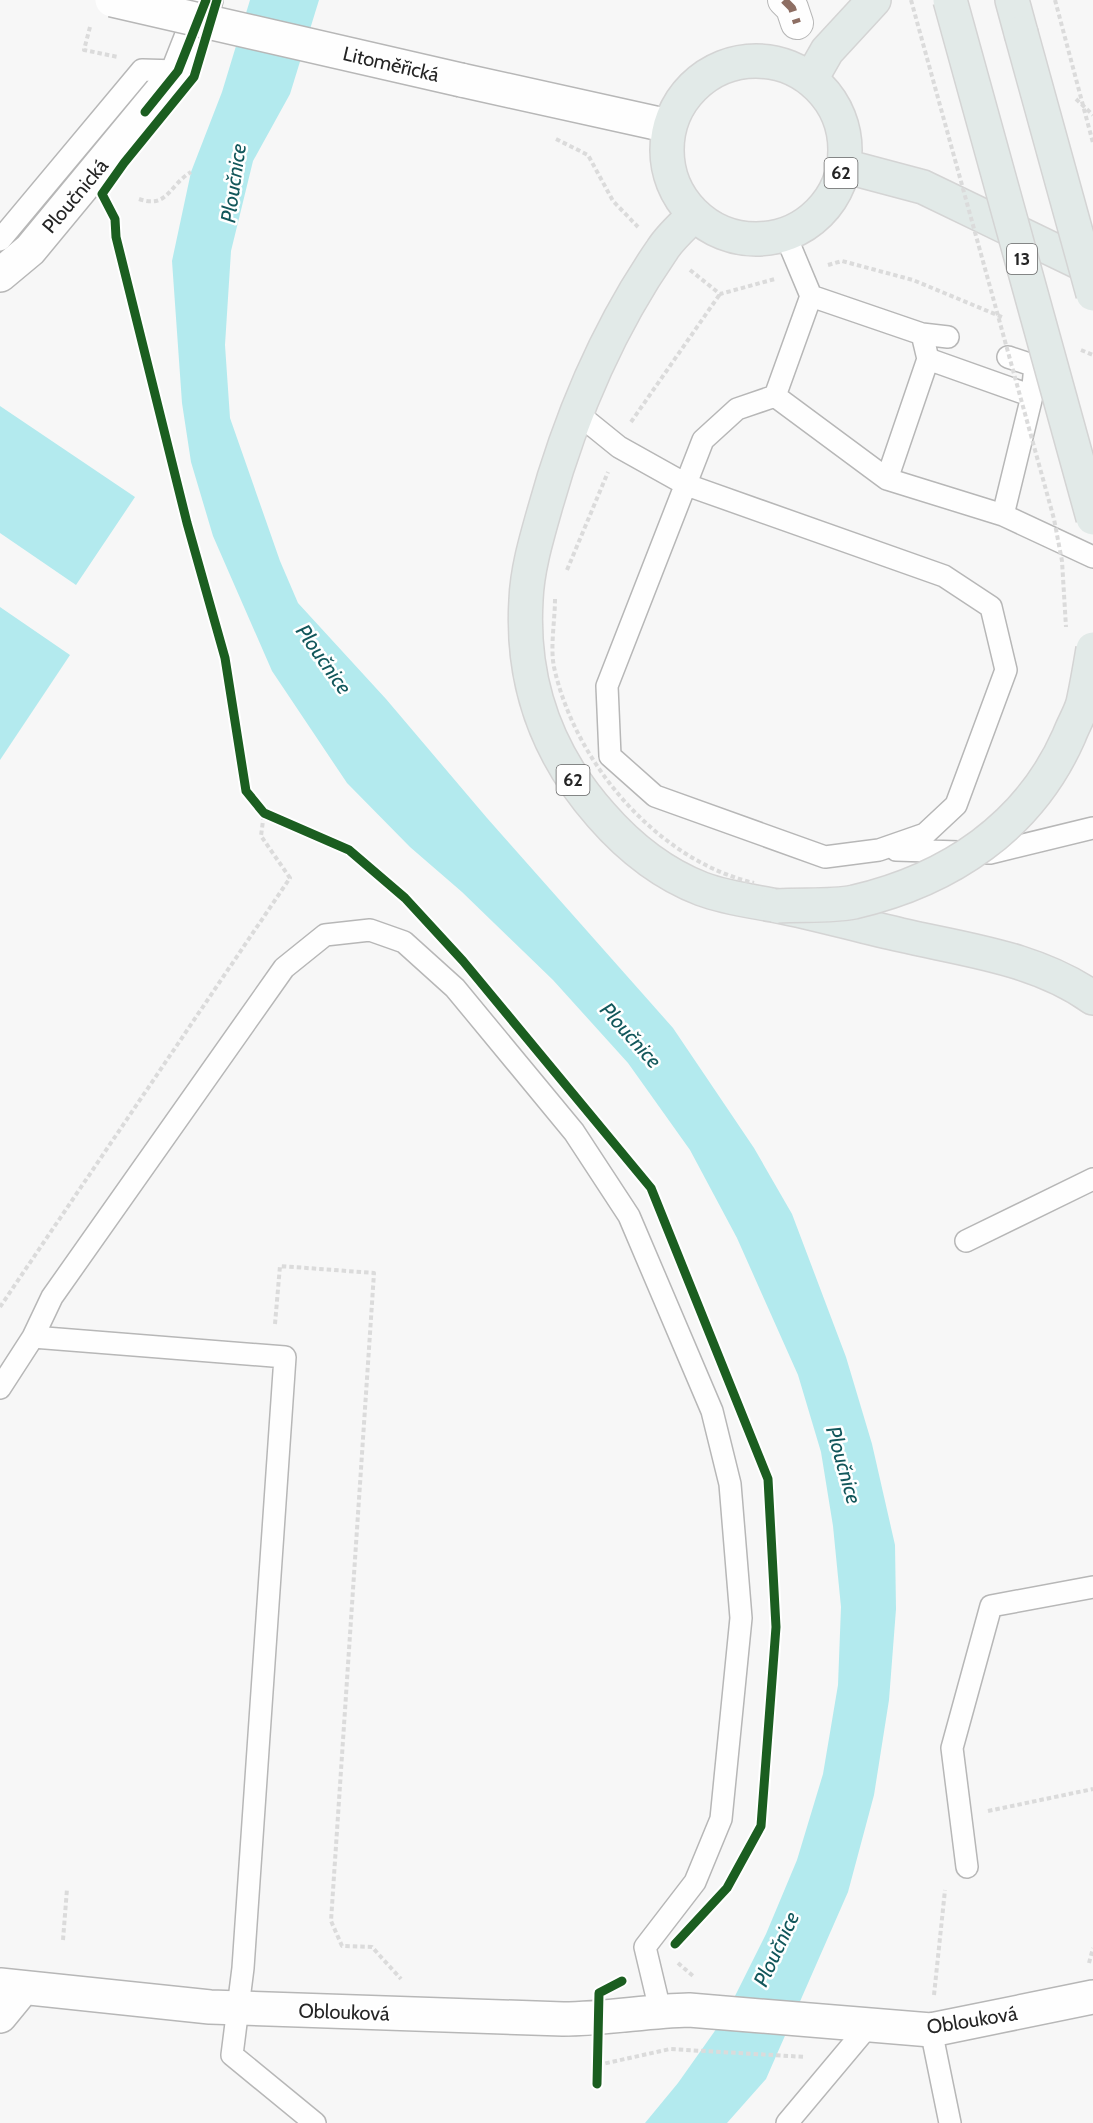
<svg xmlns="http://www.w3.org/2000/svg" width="1093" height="2123" font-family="Cabin,sans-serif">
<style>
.water{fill:#b3eaee}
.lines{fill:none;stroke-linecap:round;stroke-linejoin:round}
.service-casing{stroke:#b7b7b7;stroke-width:24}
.pedestrian-casing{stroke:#b7b7b7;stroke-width:34}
.minor-casing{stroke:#b7b7b7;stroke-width:36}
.secondary-casing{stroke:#b7b7b7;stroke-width:36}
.primary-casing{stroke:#d4d4d4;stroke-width:36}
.path{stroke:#dbdbdb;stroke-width:4;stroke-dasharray:4.5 3;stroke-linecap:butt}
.service{stroke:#fefefe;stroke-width:21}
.pedestrian{stroke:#fefefe;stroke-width:32}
.minor{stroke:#fefefe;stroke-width:33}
.secondary{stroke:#fefefe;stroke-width:33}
.primary{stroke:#e2eae8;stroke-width:33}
.secondary-bridge-casing{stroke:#b7b7b7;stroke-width:36;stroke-linecap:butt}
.primary-bridge-casing{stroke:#d4d4d4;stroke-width:36;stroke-linecap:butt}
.path-bridge{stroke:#dbdbdb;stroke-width:4;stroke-dasharray:4.5 3;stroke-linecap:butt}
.secondary-bridge{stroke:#fefefe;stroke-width:33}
.primary-bridge{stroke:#e2eae8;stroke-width:33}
.quiet{stroke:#8d6e63;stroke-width:8;stroke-dasharray:15 8;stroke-linecap:butt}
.cycleway-casing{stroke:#fff;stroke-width:13}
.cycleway{stroke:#1b5e20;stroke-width:9}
.labels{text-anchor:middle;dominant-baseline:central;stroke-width:5;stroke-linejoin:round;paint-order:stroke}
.shield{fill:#fff;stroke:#666;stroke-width:1.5}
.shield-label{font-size:18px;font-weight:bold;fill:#252525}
.street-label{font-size:20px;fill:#252525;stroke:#fff}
.water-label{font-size:21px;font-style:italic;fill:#12575b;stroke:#fff}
</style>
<rect width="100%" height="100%" fill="#f7f7f7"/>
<path class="water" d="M250,0H319L290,94L253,161L231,251L225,345L230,418L280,561L298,603L386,699L487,818L673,1028L754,1148L792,1214L846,1357L872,1444L895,1545L896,1609L889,1700L874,1795L848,1892L766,2079L727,2123H645L678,2083L724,2018L766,1934L797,1860L823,1774L838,1685L841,1607L833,1526L821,1452L798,1375L737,1238L690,1150L628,1063L553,980L462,892L410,847L347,783L272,671L213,536L191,462L182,403L172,261L191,172L222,92Z
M0,406L135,497L76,585L0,533Z
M0,607L70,655L0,760Z"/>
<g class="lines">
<defs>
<path id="service" d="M0,240L142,70L178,71
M811,296L922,334L928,359L1032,396L1003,515
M922,334L948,337
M1008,357L1035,366L1032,396
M775,396L887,479L1003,515L1093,557
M775,396L811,296L785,234
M577,413L619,447L687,485L944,576L991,607L1006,670L956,805L925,834L879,850L825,857L655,796L610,756L607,686L703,440L737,409L775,396
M887,479L928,359
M896,850L990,853L1093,828
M966,1241L1093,1179
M33,1337L285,1357L243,1968L232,2055L315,2123
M0,1388L33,1337L52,1297L284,968L325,935L370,930L404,942L455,988L574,1132L629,1216L712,1411L730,1484L741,1618L721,1819L695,1882L645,1947L660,2010
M967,1867L952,1748L991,1606L1093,1587
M931,2030L950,2123
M787,2123L870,2024"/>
<path id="pedestrian" d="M784,0L792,8L797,23"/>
<path id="minor" d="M0,275L30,250L178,71L206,0
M0,1985L210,2007L563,2019C606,2019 647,2011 689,2010L931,2030L1093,1997
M0,2016L23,1988"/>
<path id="secondary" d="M461,80L669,126"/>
<path id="primary" d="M1012,0L1021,33
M667 150a89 89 0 1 1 178 0a89 89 0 1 1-178 0Z
M811,79L827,51L874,0
M844,166L923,187L1093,269
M694,215C683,226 670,237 662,250C608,328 569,421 544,512C536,540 527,571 526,600C521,682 547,754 601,815C628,846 663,874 702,889C726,898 752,901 778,906C819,914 860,926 901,935C966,950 1037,958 1093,998"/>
</defs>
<use href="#service" class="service-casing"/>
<use href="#pedestrian" class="pedestrian-casing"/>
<use href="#minor" class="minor-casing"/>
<use href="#secondary" class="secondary-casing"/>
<use href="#primary" class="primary-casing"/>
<path class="path" d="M90,27L84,50L118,57
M1076,99L1093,115
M556,139L588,155L613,201L638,227
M139,199C168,209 169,185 191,172
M828,265L842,261L913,280L1002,317
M690,270L720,294L775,279
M1081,350L1093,355
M631,422L720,294
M567,570L608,472
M0,1307L290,878L261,836L264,813
M275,1324L280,1266L374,1273L331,1921L342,1946L372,1947L401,1979
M988,1811L1093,1789
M63,1940L67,1889
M678,1963L693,1976
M1089,1963L1093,1948
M934,1995L945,1890
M598,2065L670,2049L806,2057"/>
<use href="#service" class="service"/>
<use href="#pedestrian" class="pedestrian"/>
<use href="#minor" class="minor"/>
<use href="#secondary" class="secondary"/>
<use href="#primary" class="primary"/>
<defs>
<path id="secondary-bridge" d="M112,0L461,80"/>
<path id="primary-bridge" d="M950,0L1093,518
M1021,33L1093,294
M777,906C801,904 830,907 854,902C949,880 1029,827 1069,736C1073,725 1080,714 1083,703C1087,685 1090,667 1093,649"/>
</defs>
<use href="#secondary-bridge" class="secondary-bridge-casing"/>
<use href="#primary-bridge" class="primary-bridge-casing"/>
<path class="path-bridge" d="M911,0L1054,519L1062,561L1066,627
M1055,0L1093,143
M555,599C555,620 550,647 554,667C575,763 657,860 754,883"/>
<use href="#secondary-bridge" class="secondary-bridge"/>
<use href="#primary-bridge" class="primary-bridge"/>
<path class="quiet" d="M784,0L792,8L797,23"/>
<defs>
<path id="cycleway" d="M217,0L194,77L124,163L102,194L115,219L116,237L187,523L225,658L246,791L264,813L349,850L405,898L463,961L651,1188L768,1479L776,1627L761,1826L727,1888L675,1944
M145,112L178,71L206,0
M597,2084L599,1993L622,1981"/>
</defs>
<use href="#cycleway" class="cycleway-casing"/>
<use href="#cycleway" class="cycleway"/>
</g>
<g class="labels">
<g class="shield">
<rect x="824.5" y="158" width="33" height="30" rx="4.5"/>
<rect x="1007" y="244" width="30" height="30" rx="4.5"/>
<rect x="556.5" y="765" width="33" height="30" rx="4.5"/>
</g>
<g class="shield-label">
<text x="841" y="173">62</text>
<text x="1022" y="259">13</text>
<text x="573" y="780">62</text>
</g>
<g class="street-label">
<text transform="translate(391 64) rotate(13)">Litoměřická</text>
<text transform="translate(75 196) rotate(-50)">Ploučnická</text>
<text transform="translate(344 2012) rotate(2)">Oblouková</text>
<text transform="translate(972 2020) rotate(-9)">Oblouková</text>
</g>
<g class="water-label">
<text transform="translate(233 183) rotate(-82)">Ploučnice</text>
<text transform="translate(324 659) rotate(55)">Ploučnice</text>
<text transform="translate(631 1035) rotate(48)">Ploučnice</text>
<text transform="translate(844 1465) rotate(74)">Ploučnice</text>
<text transform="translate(776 1949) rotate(-65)">Ploučnice</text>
</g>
</g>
</svg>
